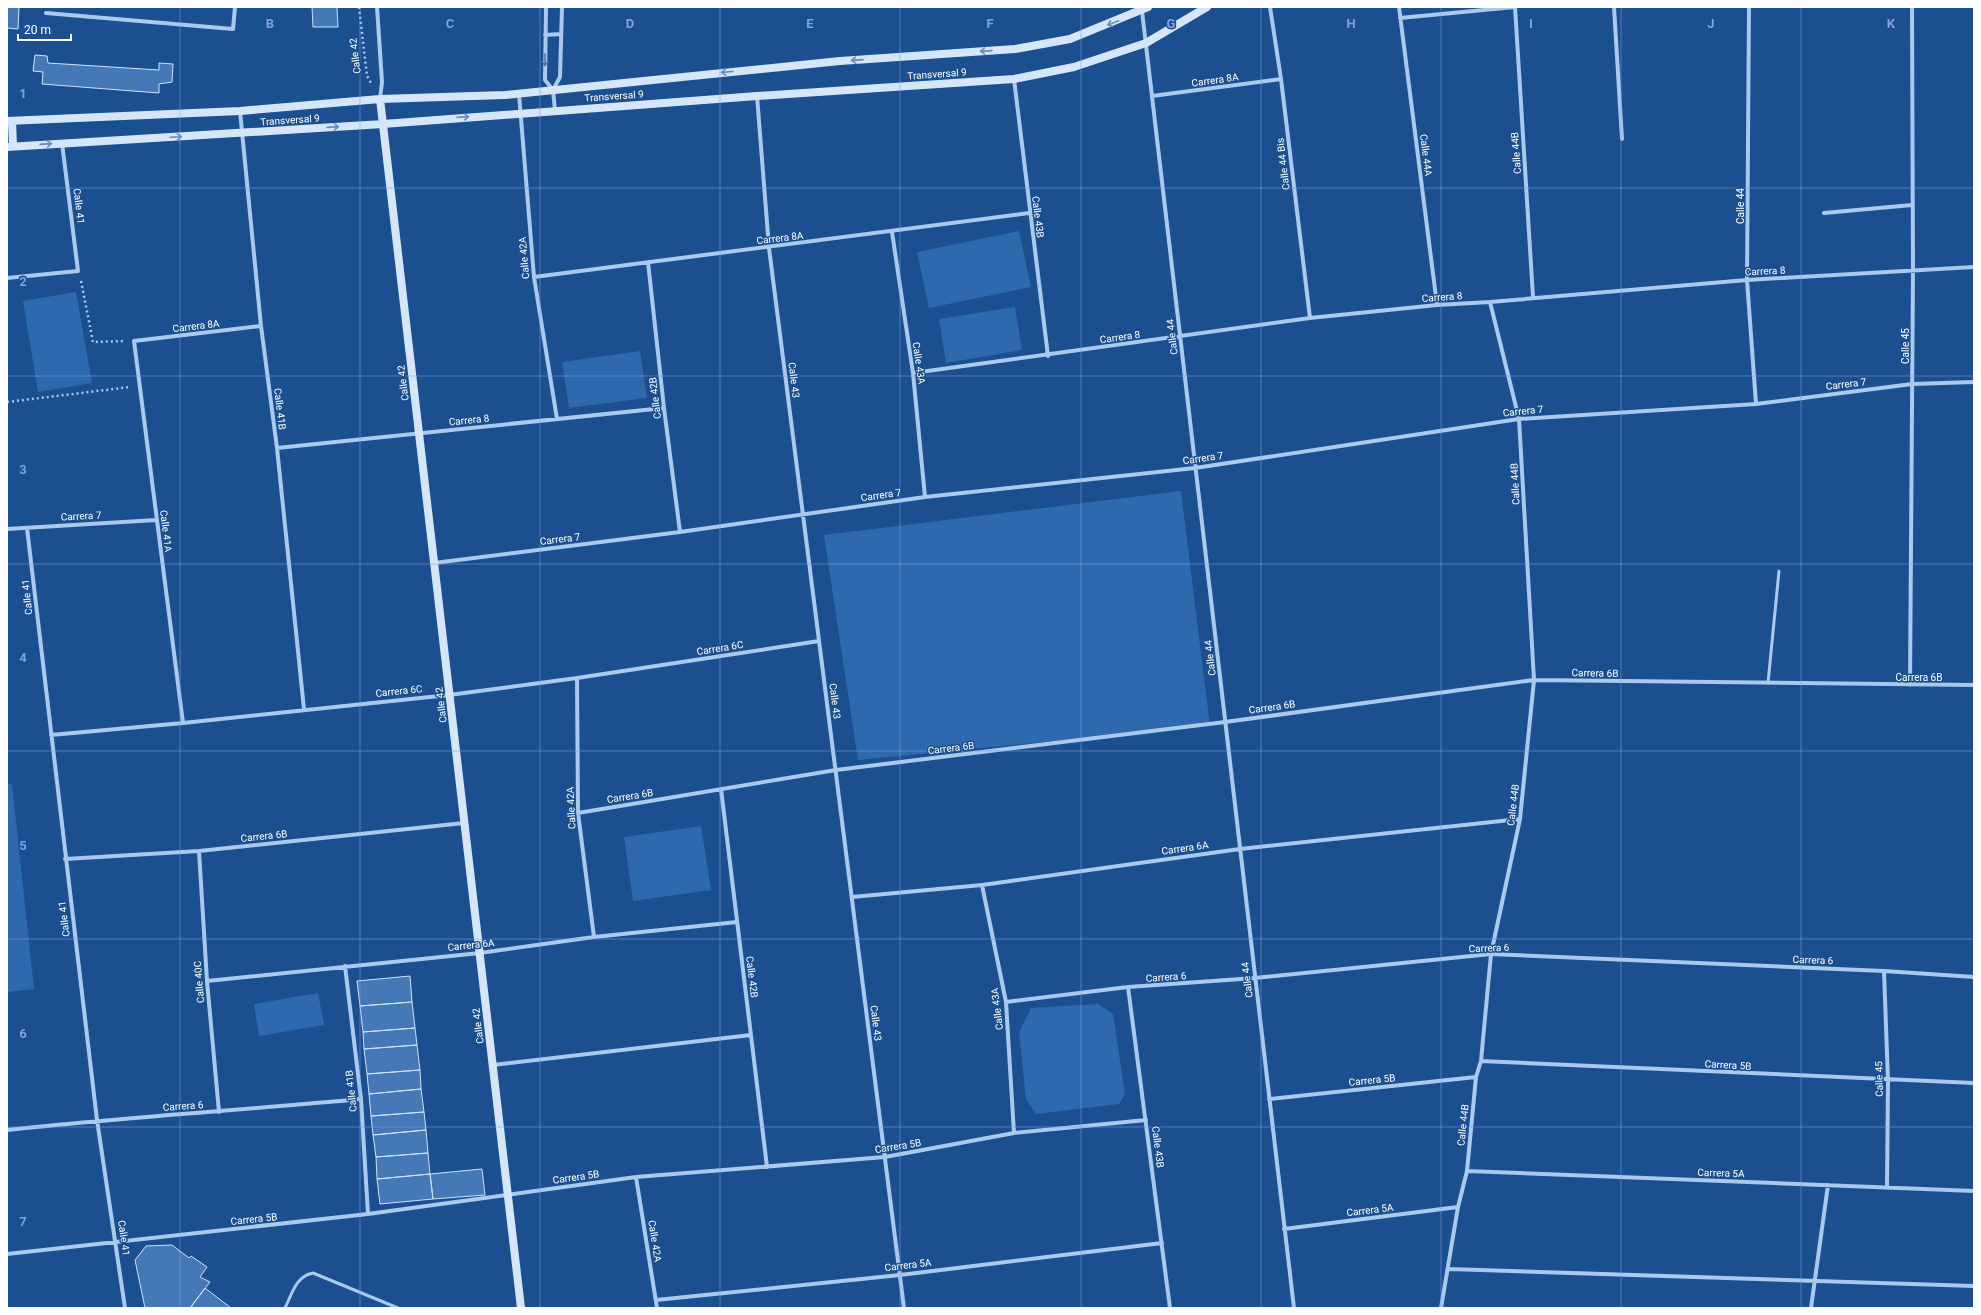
<svg xmlns="http://www.w3.org/2000/svg" width="1981" height="1315" font-family="Roboto,sans-serif">
<style>
.green{fill:#2e69ad}
.building{fill:#4478b7;stroke:#cfe3fa}
.lines{fill:none;stroke-linecap:round;stroke-linejoin:round}
.path{stroke:#a9c9ee;stroke-width:2.5;stroke-dasharray:2 3;stroke-linecap:butt}
.lane{stroke:#a9c9ee;stroke-width:3}
.street{stroke:#a9c9ee;stroke-width:4}
.secondary{stroke:#d6e6fa;stroke-width:8}
.oneway{stroke:#668bba}
.oneway2{stroke:#4674ac}
.grid{fill:none;stroke:#839eea;stroke-width:1;stroke-opacity:0.55}
.labels{text-anchor:middle;dominant-baseline:central;stroke-width:3;stroke-linejoin:round;paint-order:stroke}
.street-label{font-size:10px;fill:#fff;stroke:#1b4f8f}
.grid-label{font-size:13px;text-anchor:middle;font-weight:bold;fill:#839eea;stroke:#1b4f8f;stroke-width:3;stroke-linejoin:round;paint-order:stroke}
</style>
<rect width="100%" height="100%" fill="#1b4f8f"/>
<path class="green" d="M1019,231L1031,287L929,308L917,252Z
M76,292L92,383L38,392L23,301Z
M1015,307L1022,350L946,363L939,319Z
M640,351L647,398L569,408L562,362Z
M1181,491L1210,726L858,760L824,535Z
M7,784H12L34,989L7,992Z
M701,826L711,890L633,901L624,837Z
M318,993L324,1025L259,1036L254,1004Z
M1098,1004L1113,1014L1125,1094L1119,1104L1036,1114L1026,1099L1019,1032L1031,1008Z"/>
<path class="building" d="M7,7H19L18,29L7,28Z
M312,7H337L338,27H313Z
M35,55L47,56L48,63L159,70V63L173,64L172,82L159,84V93L42,84L43,72L33,71Z
M410,976L412,1002L360,1006L357,981Z
M412,1002L415,1028L363,1032L360,1006Z
M415,1028L417,1045L364,1049L363,1032Z
M417,1045L420,1070L367,1074L364,1049Z
M420,1070L421,1089L369,1094L367,1074Z
M421,1089L424,1112L371,1116L369,1094Z
M424,1112L426,1130L373,1135L371,1116Z
M426,1130L428,1153L376,1157L373,1135Z
M428,1153L430,1174L377,1179L376,1157Z
M482,1169L485,1195L433,1199L430,1174Z
M430,1174L433,1199L380,1204L377,1179Z
M172,1245L189,1258L191,1256L207,1267L200,1277L210,1282L190,1308H145L135,1260L146,1246Z
M205,1288L231,1308H190Z"/>
<g class="lines">
<path class="path" d="M359,7L367,76L371,83
M81,281L93,342L125,341
M7,402L130,387"/>
<path class="lane" d="M1768,683L1779,571
M285,1308C292,1294 296,1276 313,1273L398,1308"/>
<path class="street" d="M377,7L382,82L380,99
M546,7L545,80L553,90
M1270,7L1281,79L1310,318
M1399,7L1437,305
M1515,7L1533,297
M1614,7L1622,139
M1749,7L1747,280L1756,404
M1142,11L1294,1308
M46,13L233,29L235,7
M1400,18L1515,7
M545,35L561,34
M1014,79L1048,356
M519,94L534,277L557,419
M757,96L769,248L904,1308
M1152,96L1281,79
M555,110L553,90L560,77L562,7
M240,111L261,326L277,448L304,709
M1824,213L1912,205
M892,232L913,373L925,497
M648,262L664,408L680,532
M534,277L1029,213
M7,278L78,271L62,143
M913,373L1310,318L1437,305L1490,302L1747,280L1974,267
M277,448L664,408
M27,528L97,1120L125,1308
M7,529L156,520
M434,563L680,532L925,497L1195,468L1519,419L1756,404L1912,384L1974,382
M577,678L578,813L594,937
M1910,685L1913,270L1912,7
M183,723L134,341L261,326
M51,735L183,723L449,695L577,678L819,641
M721,789L767,1167
M578,813L836,770L1225,722L1534,680L1974,685
M199,851L207,981L219,1112
M65,859L199,851L464,823
M982,885L1006,1002L1014,1133
M852,897L982,885L1240,849L1520,819
M345,966L361,1099L368,1214
M1884,971L1888,1081L1887,1188
M207,981L480,953L594,937L737,922
M1128,987L1170,1308
M1006,1002L1128,987L1255,978L1491,954L1884,971L1974,977
M1481,1061L1974,1083
M493,1065L751,1035
M1269,1099L1476,1077
M7,1130C125,1117 243,1110 361,1099
M1467,1171L1974,1191
M636,1177L657,1308
M1284,1229L1458,1207
M7,1254L368,1214L636,1177L885,1157L1014,1133L1146,1120
M1449,1269L1974,1286
M656,1300L900,1275L1162,1243
M1441,1308L1458,1207L1467,1171L1476,1077L1481,1061L1491,954L1520,819L1534,680L1519,419L1490,302
M1811,1308L1828,1185"/>
<path class="secondary" d="M380,99L521,1308
M7,121L240,111L380,99L505,95L840,61L1015,49L1070,39L1148,7
M12,121L13,146
M7,147L383,124L757,96L1014,79L1074,67L1146,43L1207,7"/>
</g>
<defs><path id="oneway-shaft" d="M-6 0H5M1.5-3L5.5 0L1.5 3" fill="none" stroke-width="1.6" stroke-linecap="round" stroke-linejoin="round"/></defs>
<g class="oneway">
<use href="#oneway-shaft" transform="translate(1113 23) rotate(158)"/>
<use href="#oneway-shaft" transform="translate(986 51) rotate(176)"/>
<use href="#oneway-shaft" transform="translate(857 60) rotate(176)"/>
<use href="#oneway-shaft" transform="translate(727 72) rotate(174)"/>
<use href="#oneway-shaft" transform="translate(463 117) rotate(-4)"/>
<use href="#oneway-shaft" transform="translate(333 127) rotate(-4)"/>
<use href="#oneway-shaft" transform="translate(176 137) rotate(-3)"/>
<use href="#oneway-shaft" transform="translate(46 144) rotate(-4)"/>
</g>
<use class="oneway2" href="#oneway-shaft" transform="translate(545 60) rotate(90)"/>
<path class="grid" d="M180,7V1308M360,7V1308M540,7V1308M720,7V1308M900,7V1308M1081,7V1308M1261,7V1308M1441,7V1308M1621,7V1308M1801,7V1308M7,188H1974M7,376H1974M7,564H1974M7,751H1974M7,939H1974M7,1127H1974"/>
<g class="labels">
<g class="street-label">
<text transform="translate(355 56) rotate(-97)">Calle 42</text>
<text transform="translate(937 74) rotate(-4)">Transversal 9</text>
<text transform="translate(1215 80) rotate(-8)">Carrera 8A</text>
<text transform="translate(614 96) rotate(-4)">Transversal 9</text>
<text transform="translate(290 120) rotate(-4)">Transversal 9</text>
<text transform="translate(1516 153) rotate(-94)">Calle 44B</text>
<text transform="translate(1426 155) rotate(83)">Calle 44A</text>
<text transform="translate(1283 164) rotate(-97)">Calle 44 Bis</text>
<text transform="translate(79 206) rotate(83)">Calle 41</text>
<text transform="translate(1740 206) rotate(-90)">Calle 44</text>
<text transform="translate(1038 217) rotate(83)">Calle 43B</text>
<text transform="translate(780 238) rotate(-7)">Carrera 8A</text>
<text transform="translate(524 258) rotate(-95)">Calle 42A</text>
<text transform="translate(1765 271) rotate(-3)">Carrera 8</text>
<text transform="translate(1442 297) rotate(-4)">Carrera 8</text>
<text transform="translate(196 326) rotate(-7)">Carrera 8A</text>
<text transform="translate(1120 337) rotate(-8)">Carrera 8</text>
<text transform="translate(1172 337) rotate(-97)">Calle 44</text>
<text transform="translate(1905 346) rotate(-90)">Calle 45</text>
<text transform="translate(919 363) rotate(82)">Calle 43A</text>
<text transform="translate(794 380) rotate(83)">Calle 43</text>
<text transform="translate(403 383) rotate(-97)">Calle 42</text>
<text transform="translate(1846 384) rotate(-7)">Carrera 7</text>
<text transform="translate(655 398) rotate(-97)">Calle 42B</text>
<text transform="translate(280 409) rotate(83)">Calle 41B</text>
<text transform="translate(1523 411) rotate(-6)">Carrera 7</text>
<text transform="translate(469 420) rotate(-6)">Carrera 8</text>
<text transform="translate(1203 458) rotate(-8)">Carrera 7</text>
<text transform="translate(1515 484) rotate(-93)">Calle 44B</text>
<text transform="translate(881 495) rotate(-8)">Carrera 7</text>
<text transform="translate(81 516) rotate(-3)">Carrera 7</text>
<text transform="translate(166 531) rotate(83)">Calle 41A</text>
<text transform="translate(560 539) rotate(-7)">Carrera 7</text>
<text transform="translate(27 597) rotate(-96)">Calle 41</text>
<text transform="translate(720 648) rotate(-9)">Carrera 6C</text>
<text transform="translate(1210 658) rotate(-97)">Calle 44</text>
<text transform="translate(1595 673) rotate(1)">Carrera 6B</text>
<text x="1919" y="677">Carrera 6B</text>
<text transform="translate(399 691) rotate(-6)">Carrera 6C</text>
<text transform="translate(835 701) rotate(83)">Calle 43</text>
<text transform="translate(441 705) rotate(-97)">Calle 42</text>
<text transform="translate(1272 707) rotate(-8)">Carrera 6B</text>
<text transform="translate(951 748) rotate(-7)">Carrera 6B</text>
<text transform="translate(630 796) rotate(-9)">Carrera 6B</text>
<text transform="translate(1513 805) rotate(-83)">Calle 44B</text>
<text transform="translate(571 808) rotate(-93)">Calle 42A</text>
<text transform="translate(264 836) rotate(-6)">Carrera 6B</text>
<text transform="translate(1185 848) rotate(-8)">Carrera 6A</text>
<text transform="translate(64 919) rotate(-97)">Calle 41</text>
<text transform="translate(471 945) rotate(-6)">Carrera 6A</text>
<text transform="translate(1489 948) rotate(-2)">Carrera 6</text>
<text transform="translate(1813 960) rotate(2)">Carrera 6</text>
<text transform="translate(752 977) rotate(83)">Calle 42B</text>
<text transform="translate(1166 977) rotate(-4)">Carrera 6</text>
<text transform="translate(1247 980) rotate(-97)">Calle 44</text>
<text transform="translate(199 982) rotate(-95)">Calle 40C</text>
<text transform="translate(997 1009) rotate(-97)">Calle 43A</text>
<text transform="translate(876 1023) rotate(83)">Calle 43</text>
<text transform="translate(478 1026) rotate(-97)">Calle 42</text>
<text transform="translate(1728 1065) rotate(3)">Carrera 5B</text>
<text transform="translate(1879 1079) rotate(-91)">Calle 45</text>
<text transform="translate(1372 1080) rotate(-6)">Carrera 5B</text>
<text transform="translate(351 1091) rotate(-96)">Calle 41B</text>
<text transform="translate(183 1106) rotate(-4)">Carrera 6</text>
<text transform="translate(1463 1125) rotate(-84)">Calle 44B</text>
<text transform="translate(898 1146) rotate(-9)">Carrera 5B</text>
<text transform="translate(1158 1147) rotate(83)">Calle 43B</text>
<text transform="translate(1721 1173) rotate(2)">Carrera 5A</text>
<text transform="translate(576 1177) rotate(-8)">Carrera 5B</text>
<text transform="translate(1370 1210) rotate(-7)">Carrera 5A</text>
<text transform="translate(254 1219) rotate(-6)">Carrera 5B</text>
<text transform="translate(124 1238) rotate(82)">Calle 41</text>
<text transform="translate(655 1241) rotate(81)">Calle 42A</text>
<text transform="translate(908 1265) rotate(-7)">Carrera 5A</text>
</g>
</g>
<g class="grid-label">
<text x="270" y="28">B</text>
<text x="450" y="28">C</text>
<text x="630" y="28">D</text>
<text x="810" y="28">E</text>
<text x="990" y="28">F</text>
<text x="1171" y="28">G</text>
<text x="1351" y="28">H</text>
<text x="1531" y="28">I</text>
<text x="1711" y="28">J</text>
<text x="1891" y="28">K</text>
<text x="23" y="98">1</text>
<text x="23" y="286">2</text>
<text x="23" y="474">3</text>
<text x="23" y="662">4</text>
<text x="23" y="850">5</text>
<text x="23" y="1038">6</text>
<text x="23" y="1226">7</text>
</g>
<rect width="1981" height="1315" fill="none" stroke="#ffffff" stroke-width="16"/>
<path d="M18 34v6h53v-6" fill="none" stroke="#ffffff" stroke-width="2"/>
<text x="24" y="34" font-size="12" fill="#ffffff" stroke="#1b4f8f" stroke-width="3" paint-order="stroke">20 m</text>
</svg>
